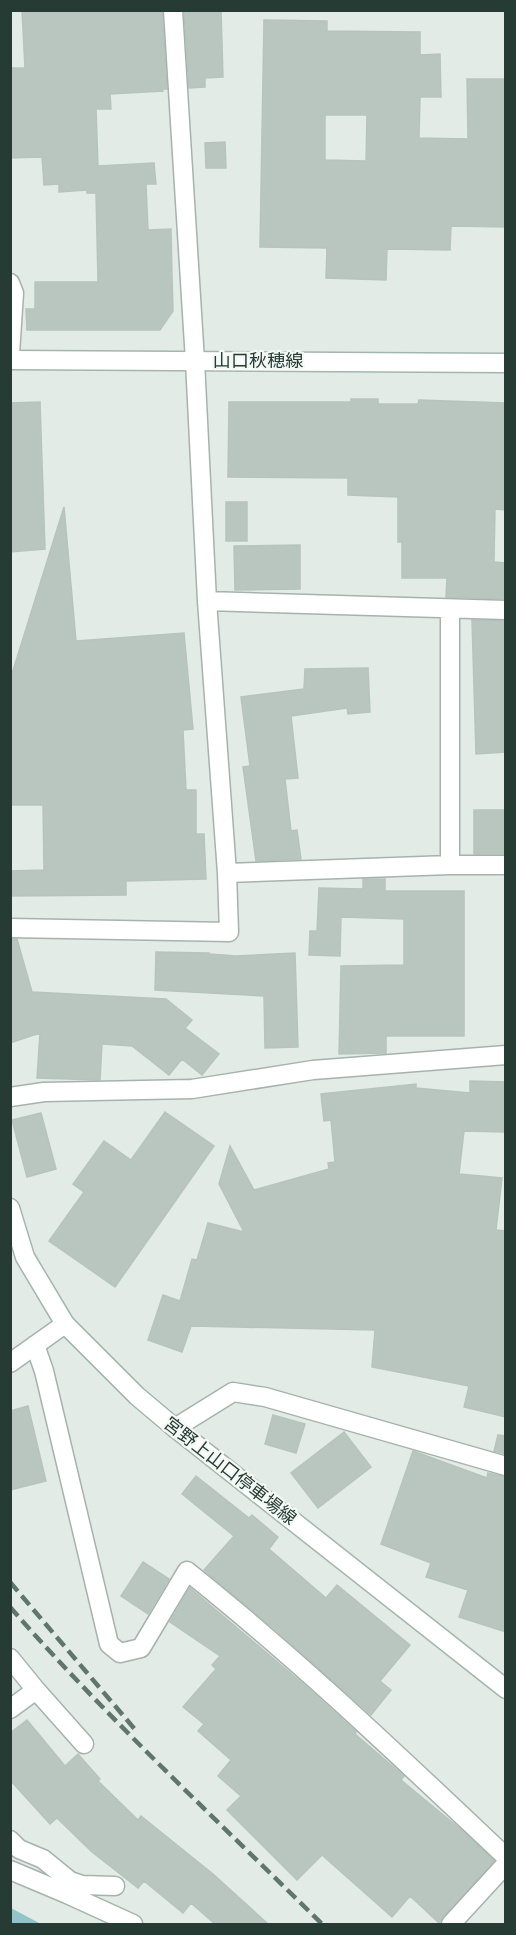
<svg xmlns="http://www.w3.org/2000/svg" width="516" height="1935" font-family="'Fira Sans','Noto Sans JP',sans-serif">
<style>
.water{fill:#91c5ca}
.building{fill:#b9c6c0;stroke:#b6c4be;stroke-width:1.5;fill-rule:evenodd}
.lines{fill:none;stroke-linecap:round;stroke-linejoin:round}
.minor-casing{stroke:#a6b3ad;stroke-width:21}
.secondary-casing{stroke:#a3b6ae;stroke-width:21}
.minor{stroke:#fff;stroke-width:18}
.secondary{stroke:#fff;stroke-width:18}
.rail{stroke:#5f766f;stroke-width:4.5;stroke-dasharray:12 6;stroke-linecap:butt}
.labels{text-anchor:middle;dominant-baseline:central;stroke-width:4.5;stroke-linejoin:round;paint-order:stroke}
.street-label{font-size:18px;fill:#253b33;stroke:#f3f8f5}
</style>
<rect width="100%" height="100%" fill="#e3ebe7"/>
<path class="water" d="M11,1908L41,1924H11Z"/>
<path class="building" d="M22,10H162L167,89H162L163,91L110,94L111,109H96L98,166L154,163L156,184H146L148,230L171,229L172,276L173,311L160,330H27L26,309H35V282H98L96,193H87V190L59,192V184L44,185L42,157L10,158V68H25Z
M184,10H221L223,77L205,78V87L189,88Z
M264,20L327,21V31L420,32V55L440,54L441,97H420L419,138L468,139L467,79H506V227L451,226L450,250L387,249L386,280L326,278L327,248L260,247ZM325,115H367L366,161L325,160Z
M225,142L226,168H206L205,143Z
M351,399H378V404H418L419,400L506,403V510L495,509L494,562L506,563V599L446,597L447,578H402V542H398V497L348,495V478L228,477L229,402H351Z
M40,402L45,549L10,552V403Z
M226,502H247V541H226Z
M64,507L76,641L184,633L193,729L183,730L186,790H196V834H204L206,879L126,881V895L10,896V871L44,870L43,805H10V680Z
M300,545V589L235,590L234,546Z
M472,620L506,621V752L476,754Z
M368,668L370,712L348,714L347,708L291,716L298,778L285,779L291,831L297,830L301,859L256,861L243,767L250,766L241,697L304,689L305,669Z
M474,810H506V854H474Z
M363,879H385V891H464V1036H386V1053L339,1054L341,966L404,965V919L341,917L340,956L309,955L310,931H317L319,888L363,889Z
M10,939H17L32,992L166,999L192,1020L185,1028L219,1054L202,1075L182,1059L169,1075L132,1046L102,1044L100,1080L37,1078L40,1033L10,1043Z
M156,952L209,953V954L236,956L295,953L298,1047L265,1048L264,996L155,990Z
M470,1081L506,1082L504,1132L464,1131L459,1174L502,1178L496,1230L506,1231V1417L464,1407L469,1386L372,1367L375,1330L191,1326L182,1352L148,1340L163,1295L180,1301L192,1259L197,1260L208,1223L244,1232L219,1184L230,1146L254,1190L329,1169L328,1163L335,1162L331,1120L324,1121L321,1094L416,1084V1088L470,1093Z
M165,1112L214,1146L115,1287L49,1241L84,1192L73,1184L104,1141L131,1160Z
M41,1113L56,1169L27,1177L12,1120Z
M28,1406L46,1481L10,1490V1411Z
M273,1415L305,1424L296,1453L265,1444Z
M344,1432L371,1467L318,1508L291,1473Z
M498,1435L506,1436V1454L494,1451Z
M413,1451L487,1478L488,1473L506,1477V1632L459,1617L468,1590L426,1577L431,1563L381,1544Z
M196,1476L249,1518L252,1515L278,1537L269,1549L326,1598L337,1585L410,1645L380,1681L391,1690L371,1715L277,1631L204,1570L234,1536L182,1494Z
M143,1562L169,1579L148,1614L121,1596Z
M190,1588L302,1683L356,1732L355,1734L404,1776L401,1780L459,1828L494,1861L439,1923L410,1896L392,1917L322,1855L297,1880L227,1810L241,1796L218,1776L231,1760L198,1731L204,1724L183,1707L216,1669L212,1665L220,1656L170,1622Z
M27,1720L65,1766L78,1754L100,1779L98,1781L138,1820L141,1816L213,1874L268,1924H215L191,1903L183,1913L144,1881L138,1888L92,1852L57,1818L50,1824L10,1780V1733Z"/>
<g class="lines">
<defs>
<path id="minor" d="M10,283L14,293L10,354
M207,601L506,610
M450,865V609
M227,873L450,865H506
M10,928L229,932L227,873L207,601L195,361L173,10
M10,1097L44,1092L192,1089L313,1070L506,1055
M35,1345L44,1371L109,1644L120,1653L141,1648L187,1571C299,1660 402,1759 506,1857
M10,1363L65,1324
M175,1428L233,1392L265,1397L506,1466
M10,1658L36,1690L10,1709
M36,1690L84,1744
M10,1840L19,1849L43,1859L70,1881L67,1894
M10,1870L67,1894L133,1924
M70,1881L82,1885L115,1886
M451,1924L506,1864"/>
<path id="secondary" d="M10,360L506,363
M10,1208L25,1257L65,1324L137,1396L175,1428L506,1689"/>
</defs>
<use href="#minor" class="minor-casing"/>
<use href="#secondary" class="secondary-casing"/>
<use href="#minor" class="minor"/>
<use href="#secondary" class="secondary"/>
<path class="rail" d="M10,1582L138,1733
M10,1607C108,1719 217,1820 322,1924"/>
</g>
<g class="labels">
<g class="street-label">
<text x="258" y="361">山口秋穂線</text>
<text transform="translate(230 1471) rotate(38)">宮野上山口停車場線</text>
</g>
</g>
<rect width="516" height="1935" fill="none" stroke="#253b33" stroke-width="24"/>
</svg>
